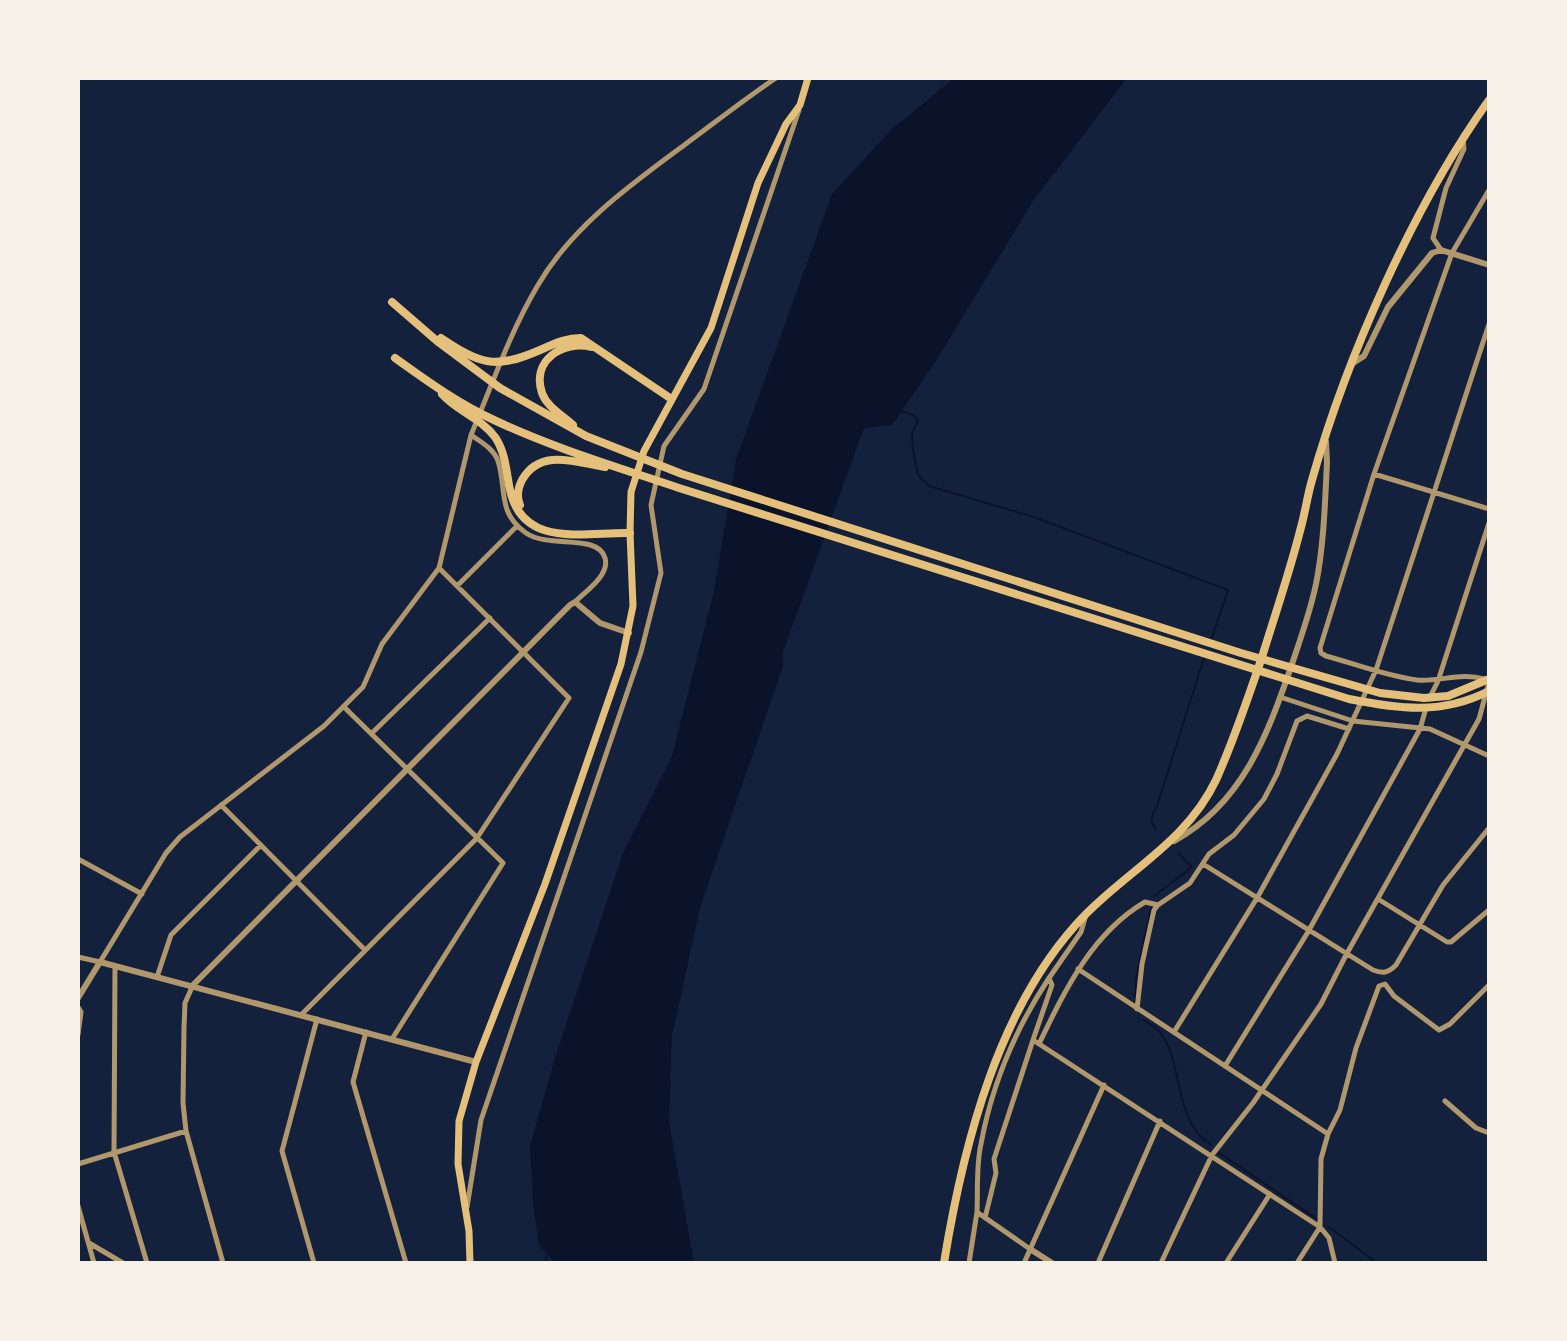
<svg xmlns="http://www.w3.org/2000/svg" width="1567" height="1341" font-family="'Asap Condensed',sans-serif">
<style>
.water{fill:#0b132b}
.lines{fill:none;stroke-linecap:round;stroke-linejoin:round}
.stream{stroke:#0b132b;stroke-width:2}
.minor{stroke:#b1986c;stroke-width:5}
.tertiary{stroke:#b1986c;stroke-width:6}
.secondary{stroke:#e5c07b;stroke-width:7}
.primary{stroke:#e5c07b;stroke-width:8}
</style>
<rect width="100%" height="100%" fill="#14213d"/>
<path class="water" d="M954,78H1127L1033,201L936,361L892,425L864,428L783,652V666L700,908L672,1036L669,1121L694,1263H555L539,1245L533,1204L530,1146L555,1058L623,853L672,756L714,591L736,459L832,194L891,130Z"/>
<g class="lines">
<path class="stream" d="M902,411L915,416L918,421L912,433L913,450L918,475L929,486L1034,517L1228,590L1211,640
M1156,830C1150,822 1151,815 1157,806L1204,658
M1154,896L1192,867L1178,853
M1135,1003L1136,978L1151,909
M1144,1020C1150,1025 1160,1029 1163,1036C1184,1071 1174,1121 1211,1145
M1219,1153L1317,1219
M1329,1227L1377,1263
M545,1263L547,1252"/>
<path class="minor" d="M1441,250L1433,238L1446,188L1464,149L1463,139
M471,435C492,385 510,332 538,285C573,225 633,183 687,143C717,121 746,98 776,78
M1374,474L1489,509
M457,586L517,526
M1484,679C1461,672 1440,682 1417,680C1386,676 1356,664 1326,656L1321,653L1320,648L1374,474L1452,253L1489,190
M1280,697L1353,721L1430,729L1489,756
M1429,699L1438,681L1489,523
M344,707L503,863L392,1039
M372,733L490,618
M221,805L365,950
M78,859L142,894
M1203,864L1373,970C1383,974 1388,973 1396,965L1443,885L1489,828
M1378,899L1447,942H1451L1489,910
M1085,918L1081,932L1049,978L1052,985L1033,1040L1320,1227L1329,1238L1335,1263
M78,957L100,962L166,853L180,837L324,726L363,687L382,644L439,568L471,435C481,442 494,449 498,461C507,489 497,513 526,533C549,549 598,533 605,558C610,575 586,591 575,602
M115,966L114,1152L147,1263
M1078,969L1328,1134
M157,977L171,935L261,845
M193,985L185,1003L184,1028L183,1103L186,1131L223,1263
M78,1007L81,1012L78,1035
M1137,1009L1142,964L1154,910L1158,905L1190,883L1209,854L1234,835L1264,799L1277,774L1297,721L1307,716L1349,729
M301,1015L477,838L569,698L439,568
M366,1032L353,1082L406,1263
M1174,1032L1257,898L1337,754L1376,670L1489,324
M1039,1044C1065,990 1092,933 1145,902L1158,905
M1225,1066L1308,932L1420,729L1426,708
M1445,1101L1476,1128L1489,1133
M78,1164L186,1131
M78,1206L94,1263
M467,1207L481,1120L641,652L661,573L651,505L664,446L704,389L799,110
M985,1218L996,1173L994,1159L1033,1040
M89,1243L123,1263
M1030,1249L977,1212C978,1190 976,1165 981,1144C992,1084 1016,1028 1049,978
M314,1263L282,1151L317,1019
M969,1263L977,1212
M1024,1263L1104,1085
M1098,1263L1160,1121
M1161,1263L1212,1155L1253,1103L1321,1004L1346,955L1479,719L1489,682
M1226,1263L1270,1194
M1297,1263L1320,1227L1321,1159L1328,1134L1340,1110L1356,1048L1379,986L1385,984L1394,996L1439,1030L1450,1024L1489,985"/>
<path class="tertiary" d="M1350,365L1364,356L1388,307L1432,253L1441,250L1489,265
M1174,841C1242,804 1267,736 1291,667C1300,640 1310,613 1316,584C1324,544 1325,502 1327,462L1326,442
M193,985L570,605L575,602L600,623L629,633
M78,998L100,962L476,1062
M1030,1249L1052,1263"/>
<path class="secondary" d="M470,1263L469,1231L458,1164L459,1121L476,1062L545,884L621,664L633,606L630,533L631,492L644,451L711,328L758,183L786,124L800,105L808,78"/>
<path class="primary" d="M392,302L437,341L500,388L586,436L682,474L1241,653L1380,693L1424,698L1448,696L1489,679
M441,338C480,364 495,370 540,350C554,344 565,338 581,338L670,398
M395,358C427,381 459,404 494,420C553,448 617,467 679,488L1349,699C1399,709 1442,715 1489,691
M442,394C457,411 481,418 495,437C506,453 506,472 510,490C523,549 584,532 630,533
M573,425C562,415 547,407 542,393C531,360 563,340 592,347
M520,505C516,496 518,488 522,480C540,448 575,462 605,467
M944,1263C963,1145 999,1003 1085,915C1130,869 1187,841 1216,780C1234,740 1248,698 1262,657C1275,615 1289,574 1300,531C1305,514 1307,497 1312,480C1347,356 1414,205 1489,100"/>
</g>
<rect width="1567" height="1341" fill="none" stroke="#f6f1e7" stroke-width="160"/>
</svg>
